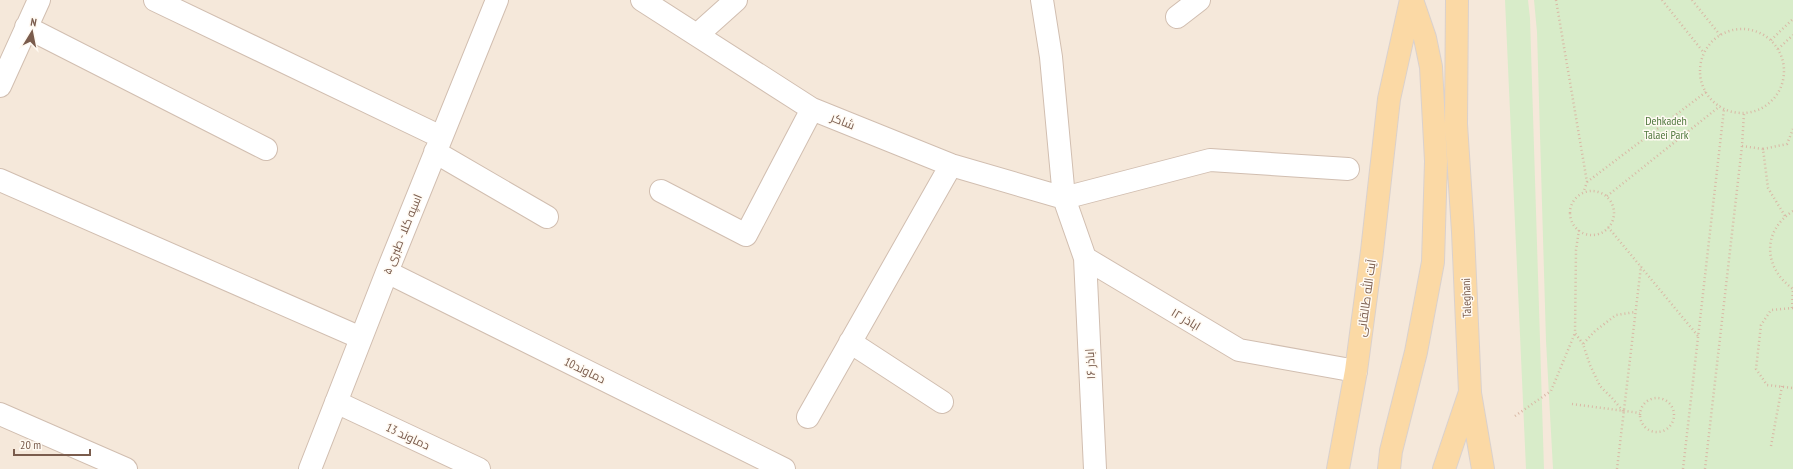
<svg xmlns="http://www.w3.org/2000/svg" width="1793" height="469" font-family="'PT Sans Narrow',Cairo,sans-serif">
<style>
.residential{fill:#f5e8da}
.green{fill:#d8ecc9}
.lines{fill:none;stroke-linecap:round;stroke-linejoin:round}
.minor-casing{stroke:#d1beb0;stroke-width:24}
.primary-casing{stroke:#dad1cd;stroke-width:24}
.path{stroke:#d9b8a5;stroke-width:2.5;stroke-dasharray:1 3;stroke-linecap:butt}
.minor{stroke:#fff;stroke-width:22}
.primary{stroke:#fbd9a5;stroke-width:22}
.labels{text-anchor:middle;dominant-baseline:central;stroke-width:3;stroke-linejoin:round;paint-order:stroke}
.park-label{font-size:12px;fill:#537a41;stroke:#fffaf3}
.street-label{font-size:12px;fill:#7a5c4d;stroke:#fffaf3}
</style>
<rect width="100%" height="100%" fill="#fdf6ec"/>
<path class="residential" d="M0,0H1793V469H0Z"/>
<path class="green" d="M1505,0H1528L1530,18L1544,469H1526Z
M1534,0H1793V469H1553L1546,341L1537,32Z"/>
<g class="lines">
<defs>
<path id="minor" d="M155,0L441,137
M642,0L812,109L951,165L1064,198
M1042,0L1051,57L1064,198L1085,258L1239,350L1356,371
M1177,17L1199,0
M26,27L266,149
M697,35L736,0
M0,86L39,0
M435,152L547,217
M0,180L361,338
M661,191L746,235L812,109
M1064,198L1210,160L1348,169
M1085,258L1095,469
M387,272L784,469
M850,342L942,402
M336,402L479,469
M0,414L126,469
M808,417L951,165
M310,469L387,272L497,0"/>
<path id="primary" d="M1470,393L1483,469
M1338,469L1356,371L1372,251L1389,99L1411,0
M1389,469L1391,451L1416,352L1433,262L1436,161L1431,67L1425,38L1412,0
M1444,469L1470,392L1463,232L1456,124L1457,0"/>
</defs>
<use href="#minor" class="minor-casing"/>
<use href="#primary" class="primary-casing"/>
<path class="path" d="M1556,0L1587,182L1584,191
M1662,0L1704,53
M1692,0L1720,35
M1700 71a42 42 0 1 1 84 0a42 42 0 1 1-84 0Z
M1771,40L1793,19
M1778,49L1793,35
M1742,146L1763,149L1768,188L1785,216
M1763,149L1787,144L1793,129
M1587,182L1706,92
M1570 213a22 22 0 1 1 44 0a22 22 0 1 1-44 0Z
M1607,196L1720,106
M1793,211C1761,232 1764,268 1793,289
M1608,227L1698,336
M1579,230L1576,250L1575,333L1583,344
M1792,308L1793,289
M1793,308L1771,310L1761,325L1756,369L1767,385L1793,388
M1640 415a17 17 0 1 1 34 0a17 17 0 1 1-34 0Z
M1572,404L1640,413
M1623,411L1612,398L1600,386L1590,365L1583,344L1595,331L1616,315L1635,312
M1515,416L1551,391L1575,333
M1771,446L1782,386
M1617,469L1641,266
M1683,469L1724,109
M1705,469L1742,146L1744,113"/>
<use href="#minor" class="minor"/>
<use href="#primary" class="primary"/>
</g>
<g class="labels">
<g class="park-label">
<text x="1666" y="120">Dehkadeh<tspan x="1666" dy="14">Talaei Park</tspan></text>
</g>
<g class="street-label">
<text transform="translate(843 121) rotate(22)">شاکر</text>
<text transform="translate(402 234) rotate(-68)">اسپه کلا - طبری ۵</text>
<text transform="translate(1366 298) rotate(-82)">آیت الله طالقانی</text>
<text transform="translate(1466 298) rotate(-92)">Taleghani</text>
<text transform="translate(1186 319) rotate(31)">اباذر ۱۲</text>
<text transform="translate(1090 364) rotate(-93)">اباذر ۱۶</text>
<text transform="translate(585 370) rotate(26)">دماوند10</text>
<text transform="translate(408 436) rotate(25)">دماوند 13</text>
</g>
</g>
<g transform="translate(32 32) rotate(10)" stroke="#fffaf3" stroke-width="3" paint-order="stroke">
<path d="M0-3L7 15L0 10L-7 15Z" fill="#7a5c4d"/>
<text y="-6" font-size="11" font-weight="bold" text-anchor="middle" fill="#7a5c4d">N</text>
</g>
<path d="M14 449v6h76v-6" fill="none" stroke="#7a5c4d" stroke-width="2"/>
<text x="20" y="449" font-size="12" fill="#7a5c4d" stroke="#fffaf3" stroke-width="3" paint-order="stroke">20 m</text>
</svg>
